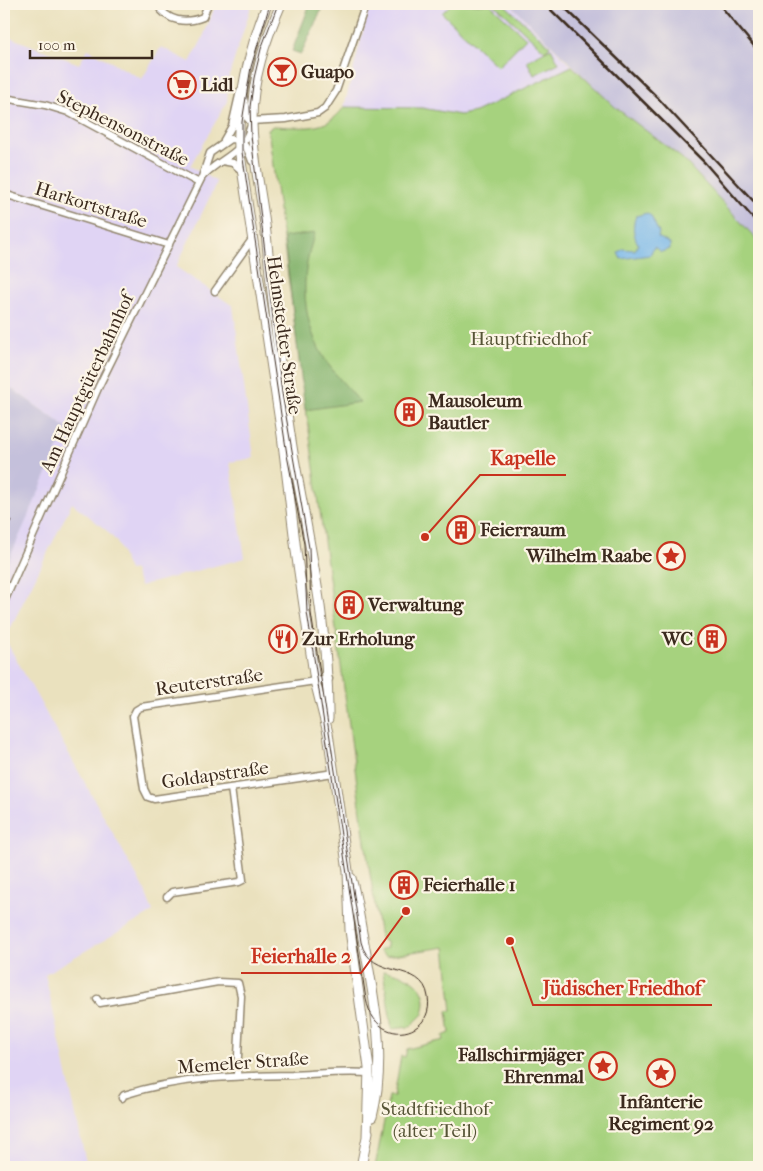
<svg xmlns="http://www.w3.org/2000/svg" width="763" height="1171" font-family="'IM FELL French Canon',serif">
<style>
.built{fill:#e0d4f4}
.industrial{fill:#c4c0db}
.green{fill:#a6d27e;stroke:#707e4e}
.forest{fill:#84b46d;stroke:#606f46}
.water{fill:#74b6e9;stroke:#587084}
.lines{fill:none;stroke-linecap:round;stroke-linejoin:round}
.street-casing{stroke:#92866e;stroke-width:9}
.secondary-casing{stroke:#92866e;stroke-width:11}
.street{stroke:#fff;stroke-width:6}
.secondary{stroke:#fff;stroke-width:9}
.tram{stroke:#3b2a1e;stroke-width:1}
.rail{stroke:#3b2a1e;stroke-width:2.5}
.labels{text-anchor:middle;dominant-baseline:central;stroke-width:4.5;stroke-linejoin:round;paint-order:stroke}
.poi-label{font-size:19px;font-weight:bold;fill:#3b2a1e;stroke:#fcf5e5;text-anchor:start}
.street-label{font-size:19px;fill:#3b2a1e;stroke:#fcf5e5}
.park-label{font-size:19px;fill:#565436;stroke:#fcf5e5}
.leader{fill:none;stroke:#c8321e;stroke-width:2}
.callout-dot{fill:#c8321e;stroke:#fcf5e5;stroke-width:2}
.callout-label{font-size:20px;text-anchor:middle;font-weight:bold;fill:#c8321e;stroke:#fcf5e5;stroke-width:4.5;stroke-linejoin:round;paint-order:stroke}
</style>
<rect width="100%" height="100%" fill="#fcf5e5"/>
<filter id="ink" filterUnits="userSpaceOnUse"><feTurbulence type="fractalNoise" baseFrequency=".02" numOctaves="2"/><feDisplacementMap in="SourceGraphic" scale="10" xChannelSelector="R" yChannelSelector="G"/><feConvolveMatrix kernelMatrix="1 2 1 2 8 2 1 2 1" color-interpolation-filters="sRGB"/></filter>
<filter id="wash" filterUnits="userSpaceOnUse"><feTurbulence type="fractalNoise" baseFrequency=".0096" numOctaves="4" result="noise"/><feDisplacementMap in="SourceGraphic" scale="20" xChannelSelector="R" yChannelSelector="G"/><feGaussianBlur stdDeviation="1.12" result="paint"/><feColorMatrix in="noise" values="0 0 0 0 0 0 0 0 0 0 0 0 0 0 0 0 0 1.4 0 .05"/><feComposite in="paint" operator="in"/></filter>
<g filter="url(#wash)">
<rect width="100%" height="100%" fill="#eae1be"/>
<path class="built" d="M216,4H252L228,79L227,102L190,166L217,182L176,267L233,306L254,458L230,462L245,558L140,586L134,570L129,571L117,542L106,530L72,503L5,639L145,891L153,912L45,974L87,1167H4V569L67,428L4,383V35L79,64L88,49L142,79L161,47L190,62L202,40Z
M361,4H510L572,66L488,108L460,115L422,108L344,107L367,15L359,8Z"/>
<path class="industrial" d="M510,4H759V242L683,159L615,107Z
M4,383L67,428L4,571Z"/>
<path class="green" d="M451,4H490L526,38L498,67L442,13Z
M494,4H504L550,46L545,51L551,48L559,63L534,75L527,61L545,51Z
M572,66L615,107L683,159L759,242V1167H375L389,1096H394L401,1056L405,1057L407,1049L444,1040L443,1036L450,1033L447,1011H452L445,947L386,956L380,952V950L387,948L386,942L380,938L364,835L268,129L273,126C302,127 326,133 344,107L422,108L460,115L475,112Z
M383,971C408,974 432,985 423,1014L410,1027L392,1029Z"/>
<path class="forest" d="M310,4H324L301,54L292,51Z
M315,233C299,276 301,324 328,364C337,377 349,389 360,402L305,410L284,237Z"/>
<path class="water" d="M647,213L651,216L659,233L658,237L670,244V249L661,252L654,247L650,255L621,259L618,253L623,249L635,250L638,244C633,234 632,226 636,216Z"/>
</g>
<g filter="url(#ink)">
<g class="lines">
<defs>
<path id="street" d="M157,4C167,22 186,24 203,17L208,4
M4,98L45,105L68,112L199,183
M244,98L247,118L250,121L286,119L318,113L325,108L336,91L363,12
M224,140L232,126L240,91
M222,161L233,163L241,170
M202,177L210,153L230,139C244,139 248,149 252,161
M4,194L169,245
M215,291L253,238
M4,602L99,386L202,177C219,158 243,155 250,128
M329,679L141,707L136,710L133,716L144,789L148,797L154,799L334,773
M167,897L172,892L239,882L243,880L231,788
M97,999L100,1003L218,982L238,983L241,996L237,1076
M122,1098L124,1095C179,1077 234,1076 292,1075C317,1074 343,1071 369,1073"/>
<path id="secondary" d="M267,4C250,48 237,99 239,148L282,435L296,551L315,681L328,733L348,871L350,930L369,1068L367,1137
M281,4C265,41 252,79 252,120C252,158 262,195 266,233C273,306 281,380 293,453C309,542 329,628 328,719
M351,878C357,898 359,918 363,938C374,997 387,1057 372,1117
M361,1167L368,1132"/>
</defs>
<use href="#street" class="street-casing"/>
<use href="#secondary" class="secondary-casing"/>
<use href="#street" class="street"/>
<use href="#secondary" class="secondary"/>
<path class="tram" d="M270,4L251,67L242,122V152L287,455L304,544L307,612L366,999C376,1050 435,1037 428,997C423,960 370,981 361,942L311,613L309,548L282,393L251,136L250,107L254,78L261,49L278,4"/>
<path class="rail" d="M545,4L705,163L759,225
M561,4L658,98L759,207
M719,4L759,52
M4,515L11,521"/>
</g>
</g>
<defs>
<symbol id="bar-ring" viewBox="-11 -11 22 22"><circle r="9.5" fill="#fcf5e5" stroke="#c8321e" stroke-width="1.5"/><path d="M-6-5H6L.8 .8V4.5H3.5V6h-7V4.5H-.8V.8Z" fill="#c8321e"/></symbol>
<symbol id="supermarket-ring" viewBox="-11 -11 22 22"><circle r="9.5" fill="#fcf5e5" stroke="#c8321e" stroke-width="1.5"/><path d="M-6-5.5h2.5l.6 2H6L4.5 2H-2.5L-4.4-4H-6ZM-1.5 3.2a1.3 1.3 0 1 0 .1 0ZM3 3.2a1.3 1.3 0 1 0 .1 0Z" fill="#c8321e"/></symbol>
<symbol id="building-ring" viewBox="-11 -11 22 22"><circle r="9.5" fill="#fcf5e5" stroke="#c8321e" stroke-width="1.5"/><path d="M-4-6H4V6H1V3H-1V6H-4ZM-2.5-4.3h1.7v1.8h-1.7ZM.8-4.3h1.7v1.8H.8ZM-2.5-1h1.7V.8h-1.7ZM.8-1h1.7V.8H.8Z" fill="#c8321e"/></symbol>
<symbol id="sight-ring" viewBox="-11 -11 22 22"><circle r="9.5" fill="#fcf5e5" stroke="#c8321e" stroke-width="1.5"/><path d="M0-6L1.8-2.2L6-1.7L2.9 1.2L3.7 5.4L0 3.3L-3.7 5.4L-2.9 1.2L-6-1.7L-1.8-2.2Z" fill="#c8321e"/></symbol>
<symbol id="restaurant-ring" viewBox="-11 -11 22 22"><circle r="9.5" fill="#fcf5e5" stroke="#c8321e" stroke-width="1.5"/><path d="M-5-6h1v4h1v-4h1v4h1v-4h1v5L-1.5 .5V6h-2V.5L-5-1ZM5-6V6H3V1.5H1.5Q1.5-4 5-6Z" fill="#c8321e"/></symbol>
</defs>
<g fill-rule="evenodd">
<use href="#bar-ring" x="266" y="56" width="32" height="32"/>
<use href="#supermarket-ring" x="166" y="69" width="32" height="32"/>
<use href="#building-ring" x="393" y="396" width="32" height="32"/>
<use href="#building-ring" x="445" y="514" width="32" height="32"/>
<use href="#sight-ring" x="655" y="540" width="32" height="32"/>
<use href="#building-ring" x="333" y="589" width="32" height="32"/>
<use href="#restaurant-ring" x="267" y="623" width="32" height="32"/>
<use href="#building-ring" x="696" y="623" width="32" height="32"/>
<use href="#building-ring" x="388" y="869" width="32" height="32"/>
<use href="#sight-ring" x="587" y="1050" width="32" height="32"/>
<use href="#sight-ring" x="645" y="1057" width="32" height="32"/>
</g>
<g class="labels">
<g class="poi-label">
<text x="301" y="72">Guapo</text>
<text x="201" y="85">Lidl</text>
<text x="428" y="401">Mausoleum<tspan x="428" dy="22">Bautler</tspan></text>
<text x="480" y="530">Feierraum</text>
<text x="652" y="556" text-anchor="end">Wilhelm Raabe</text>
<text x="368" y="605">Verwaltung</text>
<text x="302" y="639">Zur Erholung</text>
<text x="693" y="639" text-anchor="end">WC</text>
<text x="423" y="885">Feierhalle 1</text>
<text x="584" y="1055" text-anchor="end">Fallschirmjäger<tspan x="584" dy="22">Ehrenmal</tspan></text>
<text x="661" y="1102" text-anchor="middle">Infanterie<tspan x="661" dy="22">Regiment 92</tspan></text>
</g>
<g class="street-label">
<text transform="translate(123 128) rotate(27)">Stephensonstraße</text>
<text transform="translate(91 205) rotate(17)">Harkortstraße</text>
<text transform="translate(284 335) rotate(82)">Helmstedter Straße</text>
<text transform="translate(87 383) rotate(-65)">Am Hauptgüterbahnhof</text>
<text transform="translate(209 682) rotate(-8)">Reuterstraße</text>
<text transform="translate(215 775) rotate(-8)">Goldapstraße</text>
<text transform="translate(243 1063) rotate(-4)">Memeler Straße</text>
</g>
<g class="park-label">
<text x="529" y="339">Hauptfriedhof</text>
<text x="435" y="1109">Stadtfriedhof<tspan x="435" dy="22">(alter Teil)</tspan></text>
</g>
</g>
<path class="leader" d="M425 537L480 475H566M406 911L361 973H241M510 941L533 1005H712"/>
<g class="callout-dot">
<circle cx="425" cy="537" r="5"/>
<circle cx="406" cy="911" r="5"/>
<circle cx="510" cy="941" r="5"/>
</g>
<g class="callout-label">
<text x="523" y="465">Kapelle</text>
<text x="301" y="963">Feierhalle 2</text>
<text x="622" y="995">Jüdischer Friedhof</text>
</g>
<rect width="763" height="1171" fill="none" stroke="#fcf5e5" stroke-width="20"/>
<path d="M30 50v8h122v-8" fill="none" stroke="#3b2a1e" stroke-width="2.5"/>
<text x="38" y="50" font-size="15" fill="#3b2a1e" stroke="#fcf5e5" stroke-width="4" paint-order="stroke">100 m</text>
</svg>
